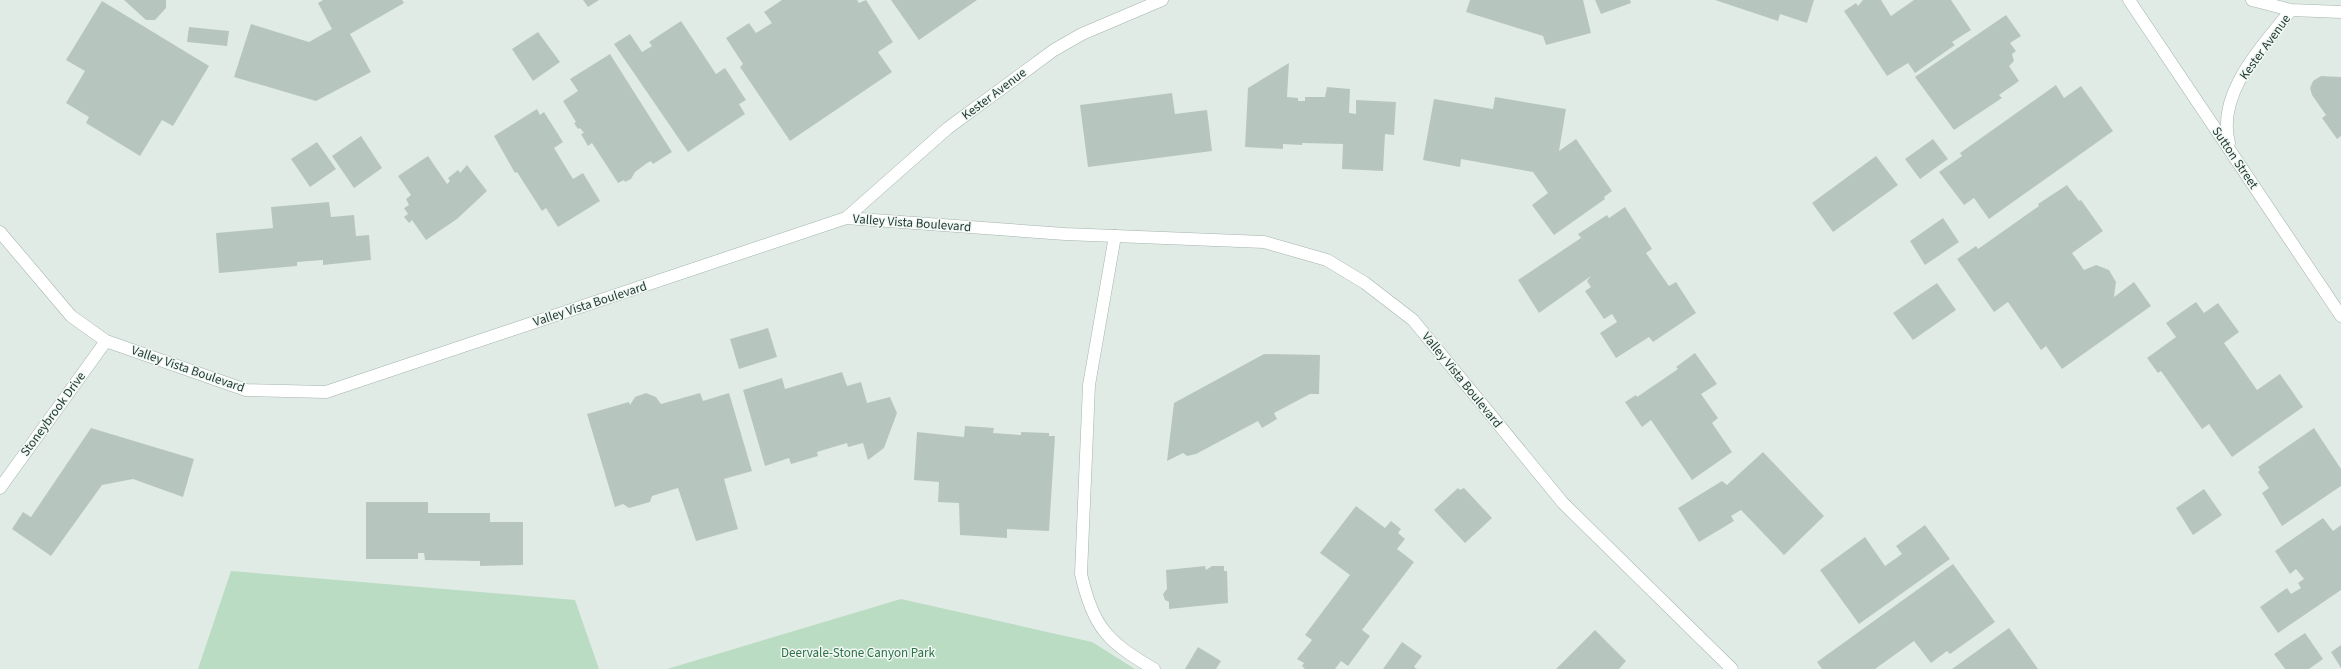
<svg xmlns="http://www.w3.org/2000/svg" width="2341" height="669" font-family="'Source Sans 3',sans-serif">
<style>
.green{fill:#badcc3}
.building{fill:#b6c6bf}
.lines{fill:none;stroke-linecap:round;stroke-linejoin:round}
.lane-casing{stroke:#a4b3ad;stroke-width:13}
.street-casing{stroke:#a4b3ad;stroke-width:13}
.lane{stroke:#fff;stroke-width:12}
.street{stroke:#fff;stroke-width:12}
.labels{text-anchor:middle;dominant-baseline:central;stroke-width:3;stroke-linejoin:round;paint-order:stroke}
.street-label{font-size:13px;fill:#223b34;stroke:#f1f8f4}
.park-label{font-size:13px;fill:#2d7146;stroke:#f1f8f4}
</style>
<rect width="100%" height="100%" fill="#e1ebe6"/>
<path class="green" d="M231,571L575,600L599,669H198Z
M901,599L1092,642L1135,669H667Z"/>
<path class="building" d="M124,0H166V8L155,20H146Z
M323,0H402L404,3L350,34L371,72L316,101L234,77L251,24L309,42L332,29L318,3Z
M583,0H599L588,7Z
M782,0H857L859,3L866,0L893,42L878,52L892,72L790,141L740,67L743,64L726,38L749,23L756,33L772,23L764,12Z
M891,0H977L919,40Z
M1470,0H1583L1591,33L1546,45L1543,36L1466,12Z
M1595,0H1630L1631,3L1601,14Z
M1715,0H1814L1807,23L1780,14L1778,21Z
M1863,0H1881L1891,16L1914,0H1951L1971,30L1952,42L1955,45L1915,73L1908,63L1887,76L1844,11L1856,3L1858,6Z
M102,1L209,66L173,126L162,120L140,156L86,123L89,117L66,103L85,71L66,60Z
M2006,15L2021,36L2010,43L2016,51L2012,54L2014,61L2009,66L2019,81L1999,95L2002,98L1954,130L1915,77Z
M681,21L716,74L725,68L746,100L739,104L745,114L688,152L614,44L630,34L642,52L652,46L649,42Z
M189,27L229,31L227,46L187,42Z
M538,32L560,62L533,81L512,49Z
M610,54L672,152L653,164L651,161L647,163L635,172L631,179L625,182L624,180L618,183L592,143L588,146L581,134L584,133L580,128L578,129L574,123L576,122L563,101L578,91L570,79Z
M1289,63L1287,97L1298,98V101H1305V97H1325L1327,87L1350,89L1349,113L1356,114V100L1396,102L1394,135L1385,134L1383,171L1342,169L1343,144L1302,143V145L1283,144V149L1245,147L1248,88Z
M2321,76L2341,77V136L2337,139L2322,118L2326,115L2312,95L2310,88L2313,81Z
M2056,85L2064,98L2081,86L2113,131L1989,219L1974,198L1964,205L1939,172L1962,156L1960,153Z
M1172,93L1175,114L1207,110L1212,151L1088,167L1080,105Z
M1495,97L1566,109L1559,151L1576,139L1612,191L1604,197L1605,199L1554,235L1532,205L1548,193L1533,172L1461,159L1460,167L1423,160L1434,99L1493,109Z
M537,109L540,115L544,112L563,142L554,148L573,179L583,173L600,201L558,227L546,208L542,211L517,172L515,173L494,136Z
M361,136L382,168L354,188L332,156Z
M1933,139L1948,159L1920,179L1905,159Z
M317,142L336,169L310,187L291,159Z
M428,156L447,184L450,181L448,178L458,170L460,173L467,165L487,191L457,219L426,240L412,220L409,223L404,217L408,214L404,208L409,205L406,199L411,195L398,176Z
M1876,156L1898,185L1833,232L1812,203Z
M2067,185L2079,201L2081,200L2103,231L2072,253L2084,270L2096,265L2109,270L2116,282L2114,297L2134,282L2151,306L2062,369L2046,346L2041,350L2008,302L1994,312L1957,259L1976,246L1978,249L2039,206L2038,204Z
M329,202L331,217L354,215L356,236L369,235L371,260L323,265V260L297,262V266L219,273L216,233L273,228L271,207Z
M1625,207L1652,249L1646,253L1669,286L1676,282L1696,313L1653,342L1649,337L1616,358L1600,333L1617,322L1612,314L1604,319L1585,291L1591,287L1587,281L1591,276L1539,313L1518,280L1581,238L1578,234L1607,215L1609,218Z
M1943,218L1959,242L1925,265L1910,241Z
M1937,283L1956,310L1913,340L1893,313Z
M2196,302L2204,313L2218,303L2239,332L2224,343L2257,390L2280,374L2303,407L2232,457L2209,424L2202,429L2161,371L2158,373L2147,358L2176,337L2166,323Z
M768,328L777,357L739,369L730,339Z
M1695,353L1717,384L1701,394L1718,418L1712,423L1732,452L1692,480L1651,420L1642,427L1625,402L1636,395L1637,397L1678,369L1676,367Z
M1264,354L1320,355L1319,394H1310L1274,413L1277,419L1262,428L1258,421L1196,454L1187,456L1183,453L1167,461L1174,403Z
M842,372L847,386L861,382L867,403L890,397L897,413L884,448L868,460L863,443L848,447L847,443L817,452L818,456L791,464L789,458L765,466L743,390L782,378L785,389Z
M646,393L656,397L661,404L700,393L703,401L729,393L752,471L724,479L738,529L696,541L678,488L652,496L650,502L629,508L623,504L615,507L587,414L629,402L630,405L635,397Z
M965,426L994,428L993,433L1021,435V432L1049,433V436H1055L1049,531L1007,529V538L960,535L959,503L938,502L939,482L914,480L917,432L964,437Z
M91,428L194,459L183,497L133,479L102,485L51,556L12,529L23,512L31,517Z
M2314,428L2341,469V486L2282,526L2262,493L2269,488L2258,472L2260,470L2258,467Z
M1763,452L1824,516L1784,555L1741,510L1731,516L1734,521L1699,542L1678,508L1722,481L1727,485Z
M1458,488L1460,490L1464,488L1492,518L1465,543L1434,510Z
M2204,489L2222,515L2193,535L2176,508Z
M366,502H428V513H490V522H523V565L480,566V561L425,560L424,553H418V559H366Z
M1356,506L1385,528L1391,521L1401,529L1398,533L1405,539L1397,549L1414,562L1362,630L1370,636L1348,666L1341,661L1335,669H1305L1302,666L1304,663L1297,659L1312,640L1305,635L1350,575L1320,553Z
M2323,518L2333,531L2341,525V590L2278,633L2260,607L2287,588L2291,594L2301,588L2298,583L2304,579L2296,569L2290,574L2275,551Z
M1925,525L1950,559L1859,624L1820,570L1865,537L1885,566L1902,554L1896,546Z
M1953,564L1995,622L1950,654L1947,651L1931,663L1914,641L1875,669H1822L1817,662Z
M1205,566L1206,570L1212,566H1224V571H1227L1228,603L1169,609V602L1165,600L1163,594L1167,589L1166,570Z
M2009,628L2038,669H1952Z
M1595,630L1626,661L1619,669H1556Z
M2305,633L2323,659L2309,669H2285L2274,654Z
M1402,642L1422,656L1414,667L1417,669H1383Z
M2341,645V668L2331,652Z
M1198,647L1221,661L1216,669H1185Z"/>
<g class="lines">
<defs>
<path id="lane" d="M1115,236L1089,385L1081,574C1093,628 1108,642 1154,669"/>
<path id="street" d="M2129,0L2341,316
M2252,0L2291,10L2341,12
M2229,143C2216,93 2262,47 2291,10
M846,218L948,128L1054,50L1082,34L1162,0
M0,232L71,316L106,341L246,390L326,392L846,218L1065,234L1264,242L1327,260L1365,283L1413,320L1563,503L1732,669
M0,488L106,341"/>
</defs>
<use href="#lane" class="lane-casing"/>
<use href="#street" class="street-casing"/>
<use href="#lane" class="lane"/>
<use href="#street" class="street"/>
</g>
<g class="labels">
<g class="street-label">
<text transform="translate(2265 47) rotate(-54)">Kester Avenue</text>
<text transform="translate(994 94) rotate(-37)">Kester Avenue</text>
<text transform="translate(2235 158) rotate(56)">Sutton Street</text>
<text transform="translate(912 223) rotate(4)">Valley Vista Boulevard</text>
<text transform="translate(590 304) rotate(-18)">Valley Vista Boulevard</text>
<text transform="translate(188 369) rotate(19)">Valley Vista Boulevard</text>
<text transform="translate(1462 380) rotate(51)">Valley Vista Boulevard</text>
<text transform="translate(53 414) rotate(-54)">Stoneybrook Drive</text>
</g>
<g class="park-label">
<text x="858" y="653">Deervale-Stone Canyon Park</text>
</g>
</g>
</svg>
